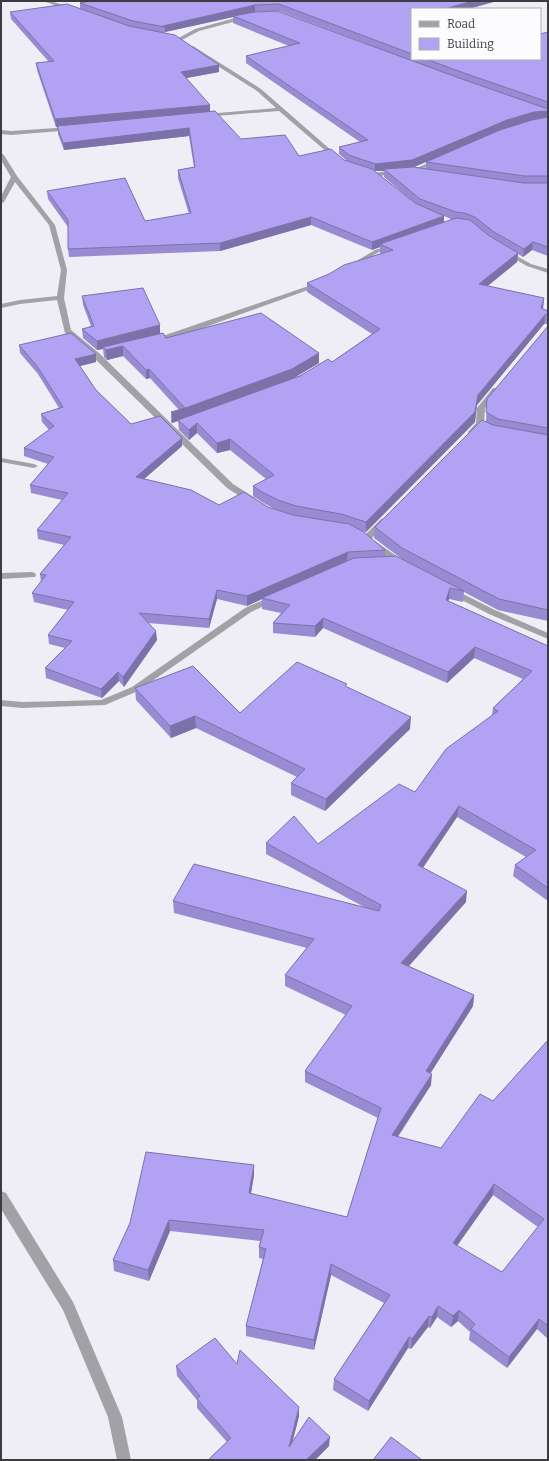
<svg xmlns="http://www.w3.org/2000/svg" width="549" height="1461" font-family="Bitter,serif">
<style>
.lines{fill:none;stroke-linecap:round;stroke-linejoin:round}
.minor{fill:#a1a2a6;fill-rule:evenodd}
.wall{fill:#998bd1;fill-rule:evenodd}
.shaded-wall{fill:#7d71aa}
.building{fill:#b2a2f3;stroke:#7d71aa;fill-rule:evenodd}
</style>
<rect width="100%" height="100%" fill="#efedf6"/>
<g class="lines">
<path class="minor" d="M43,1H51L74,9L69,10Z
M246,15L249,17L248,18L199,31L180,41L175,40L195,29Z
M189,46H193L261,89L339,157V159H335L279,111L204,117L203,116L206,114L276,108L257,91L189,48Z
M71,127L73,128V130L11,135L1,134V130L11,131Z
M1,153L4,155L17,176L55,225L67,270L64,298L71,330L99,353L233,484L255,498L256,500L255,502H249L227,488L93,357L65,333L57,300L20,304L1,308V304L20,300L57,296L61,270L49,225L15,182L4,202L1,204V196L11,177L1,160Z
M435,160L440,161L415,172L410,171Z
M396,170L398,171V173L374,177L371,175L374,173Z
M393,244L396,246L395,247L379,252L355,266L350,265L375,250Z
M506,250L531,264L548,269V273L527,266L504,253L503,252Z
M320,282L322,283V285L175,338L152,343L148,341Z
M493,388H496L500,390L485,408L484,424L475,434H469L468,432L476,423L477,408Z
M1,458L34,464L38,466L34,468L1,462Z
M384,518L388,521L387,523L370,540H364L363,538L364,536L381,519Z
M375,541L405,562L406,564L405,566H399L372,546L371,544Z
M32,572L35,573L36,575L35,577L1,579V573Z
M451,588L495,610L548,633V639L489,614L448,593L446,591Z
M274,595L279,598L277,600L251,612L138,691L105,705L22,708L1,706V700L22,702L101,700L132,687L245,608Z
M1,1191L6,1193L73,1302L122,1417L131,1460H117L108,1417L63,1310L1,1209Z"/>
</g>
<path class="wall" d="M76,1H497L468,9H412V59H540L548,32V256L532,250L523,257L518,254L517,262L487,286L544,298L543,309L548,311V324H544L477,405L475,422L366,532L360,531L385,550V557L402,559L374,538L375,527L486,422L487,399L548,326V621L498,610L464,592L463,602L449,599L448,601L548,646V901L513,876L515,865L526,857L457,817L423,868L466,902L408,966L474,995L473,1006L430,1073L431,1085L398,1137L441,1148L493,1101L548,1040V1339L537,1329L507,1368L469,1340L470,1332L458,1321L451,1327L437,1317L430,1328L428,1327L411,1349L408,1348L368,1411L333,1390L334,1379L384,1303L331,1275L314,1350L246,1336V1326L263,1259L259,1258V1247L260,1241L170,1231L149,1281L114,1271L113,1260L130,1223L254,1175L251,1194L347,1217L378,1118L305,1082V1071L346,1015L285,986V975L307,948L174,913L173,901L366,908L266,854V843L318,844L415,792L492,715L493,708L523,679L474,658L447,683L323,628L315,637L273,633V623L281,613L262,609V599L247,606L217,599L209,628L148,623L157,640L124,687L119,681L102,698L46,678L45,668L65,648L49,644L48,635L68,610L34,602L32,593L41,582L40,574L64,545L38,539L37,530L62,500L31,493L30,485L48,464L24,456V448L49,430L42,422L41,414L59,408L38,374L20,353L19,345L96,362L80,366L96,390L131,424L182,446L144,479L219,505L268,507L278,511L262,502L253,496V486L266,479L230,450L217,453L197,433L189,440L179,430L178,421L172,423L171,422V412L179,410L150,378L146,379L123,356L107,360L104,357L103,349L97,350L83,338L82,329L91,326L83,305L82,296L160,333L166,338L319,363L294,378L332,362L372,334L307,292V283L380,254V247L372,250L311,225L220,251L69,257L68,249V227L48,199L47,191L145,221L189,214L178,178V170L194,167L189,136L64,150L58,134V127H56L37,70L36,63L49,62L11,19L10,12L80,9V3L81,2ZM279,11L370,45L255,12ZM233,17V23L289,46L246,56V63L360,142L339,147V154L346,160H344L299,156L241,139L210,112L186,78L219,72L165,33V32ZM538,119L504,128L533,120ZM431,159L426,162V168L413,167ZM373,171H384V177L416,204ZM444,216L453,220L444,223ZM493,1195L538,1227L502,1272L457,1246Z
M347,687L410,729L325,811L291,795V783L297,777L196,728L171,738L136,700L135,688L240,713Z
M237,1364L299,1416L292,1443L329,1446L315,1460H208L227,1442L197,1408V1400L177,1376L176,1366Z"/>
<path class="shaded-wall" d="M473,1H497L468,9H444Z
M255,5V12L233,16V17L165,32V27L163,26Z
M219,65V72L181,79V72Z
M210,105V113L56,127L55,119Z
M548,111V118L533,120L506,128L412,168L384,169V171H375V164L507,120L534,112Z
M189,128V136L64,150L63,143Z
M444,216V224L380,244V247L372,250V242Z
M311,217V225L220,251V243Z
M533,242L532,250L523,257L524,249Z
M518,253L517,262L478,294L479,284Z
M544,298L543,308L540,317L541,308Z
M545,315L544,324L477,405L475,422L366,532V522L478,395Z
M160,325V335L103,347V349L97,350V341Z
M123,346V356L107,360L106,350Z
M319,353V363L292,379L178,420V421L172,423V413Z
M96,354V362L76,367L75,359Z
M149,369L150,378L146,379V370Z
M197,423V433L189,440V430Z
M182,438V446L136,486V477Z
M230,439V450L217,453V443Z
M348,552L347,561L262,598V599L247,606V596Z
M450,588L449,599L445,611L446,600Z
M217,590V599L209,628V619Z
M323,618V628L315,637V626Z
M156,631L157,640L124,687L123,677Z
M475,647L474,658L447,683L448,672Z
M118,672L119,681L102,698L101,689Z
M195,716L196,728L171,738L170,726Z
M411,717L410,729L325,811L326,799Z
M459,806L457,817L417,876L418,865Z
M467,891L466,902L401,975V963Z
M474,995L473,1006L425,1082L426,1071Z
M432,1074L431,1085L391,1146L392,1135Z
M254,1165V1175L249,1204V1193Z
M494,1184L493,1195L451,1254L453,1243Z
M169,1220L170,1231L149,1281L148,1270Z
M331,1264V1275L314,1350V1340Z
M438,1306L437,1317L430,1328L432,1317Z
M459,1310L458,1321L451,1327L453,1316Z
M429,1316L428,1327L411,1349L412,1339Z
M539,1319L537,1329L507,1368L509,1357Z
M409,1337L408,1348L368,1411L369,1401Z
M299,1407V1416L289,1456V1447Z
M330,1437L329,1446L315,1460H306Z"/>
<path class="building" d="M91,1H473L444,9H412V54L279,4L255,5L163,26L165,27L133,21L80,3Z
M67,4L129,26L175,35L219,65L181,72L210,105L55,119L36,63L54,61L10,12Z
M277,11L459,78L548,109V111L534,112L507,120L412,160L375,164L349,155L339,147L368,140L246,56L300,43L233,16L255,12Z
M548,32V102L464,73L426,59H540V34Z
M215,111L241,139L285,135L299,156L331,149L344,160L372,169L415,203L444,216L372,242L311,217L220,243L68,249V220L47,191L125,178L145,221L191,213L178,170L195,167L189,128L63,143L57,126Z
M548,117V176H524L426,162L500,130L532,120Z
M413,167L524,183H548V247L533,242L524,249L494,232L475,217L464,213L456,212L420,199L384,169Z
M456,218L470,220L488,235L518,253L479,284L544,298L541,308L548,311V314L545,315L478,395L475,412L366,522L341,514L296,506L278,500L262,492L253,486L274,475L230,439L217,443L197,423L189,430L178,420L300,376L328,359L332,362L380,329L307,283L329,274L344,265L393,250L380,244Z
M143,288L160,325L97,341L82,329L94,326L82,296Z
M261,313L319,353L292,369L172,413L171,412L185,408L149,369L146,370L123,346L106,350L103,347L163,333L166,338Z
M548,326V428L498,419L486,412L487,399Z
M71,333L96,354L75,359L96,390L131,424L160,416L182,438L136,477L191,490L219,505L244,492L268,507L293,515L349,524L364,532L385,550L348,552L247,596L217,590L209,619L139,613L156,631L123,677L118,672L101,689L45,668L72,641L48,635L74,602L32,593L46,575L40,574L71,537L37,530L68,493L30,485L54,457L24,448L54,426L41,414L63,407L37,366L19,345Z
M482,420L493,425L548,435V610L499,599L402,548L375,527Z
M396,556L464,591L450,588L446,600L548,646V888L515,865L536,850L459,806L418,865L467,891L401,963L474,995L426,1071L432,1074L392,1135L441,1148L480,1094L493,1101L548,1040V1326L539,1319L509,1357L471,1329L475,1324L459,1310L453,1316L438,1306L432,1317L429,1316L412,1339L409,1337L369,1401L334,1379L390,1295L331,1264L314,1340L246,1326L266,1249L259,1247L264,1230L169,1220L148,1270L113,1260L130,1223L146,1152L254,1165L249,1193L347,1217L381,1108L305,1071L352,1006L285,975L314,939L173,901L194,864L379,911L381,905L266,843L294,816L318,844L399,784L415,792L446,749L498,711L493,708L532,671L475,647L448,672L323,618L315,626L273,623L290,605L262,598L354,558ZM494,1184L544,1219L502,1272L453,1243Z
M297,662L347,684L345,686L411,717L326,799L291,783L305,769L195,716L170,726L135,688L193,666L240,713Z
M215,1338L237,1364L240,1350L299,1407L289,1447L309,1417L330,1437L306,1460H208L231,1438L197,1399L200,1396L176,1366Z
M391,1437L422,1460H373Z"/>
<rect width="549" height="1461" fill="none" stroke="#3c3b3f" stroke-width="4"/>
<rect x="411" y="8" width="130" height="52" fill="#fcfcff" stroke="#afafb2"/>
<rect x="419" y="21" width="20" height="6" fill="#a1a2a6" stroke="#afafb2"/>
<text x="447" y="28" font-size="12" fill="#3c3b3f">Road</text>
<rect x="419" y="38" width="20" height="12" fill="#b2a2f3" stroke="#afafb2"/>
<text x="447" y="48" font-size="12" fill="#3c3b3f">Building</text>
</svg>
